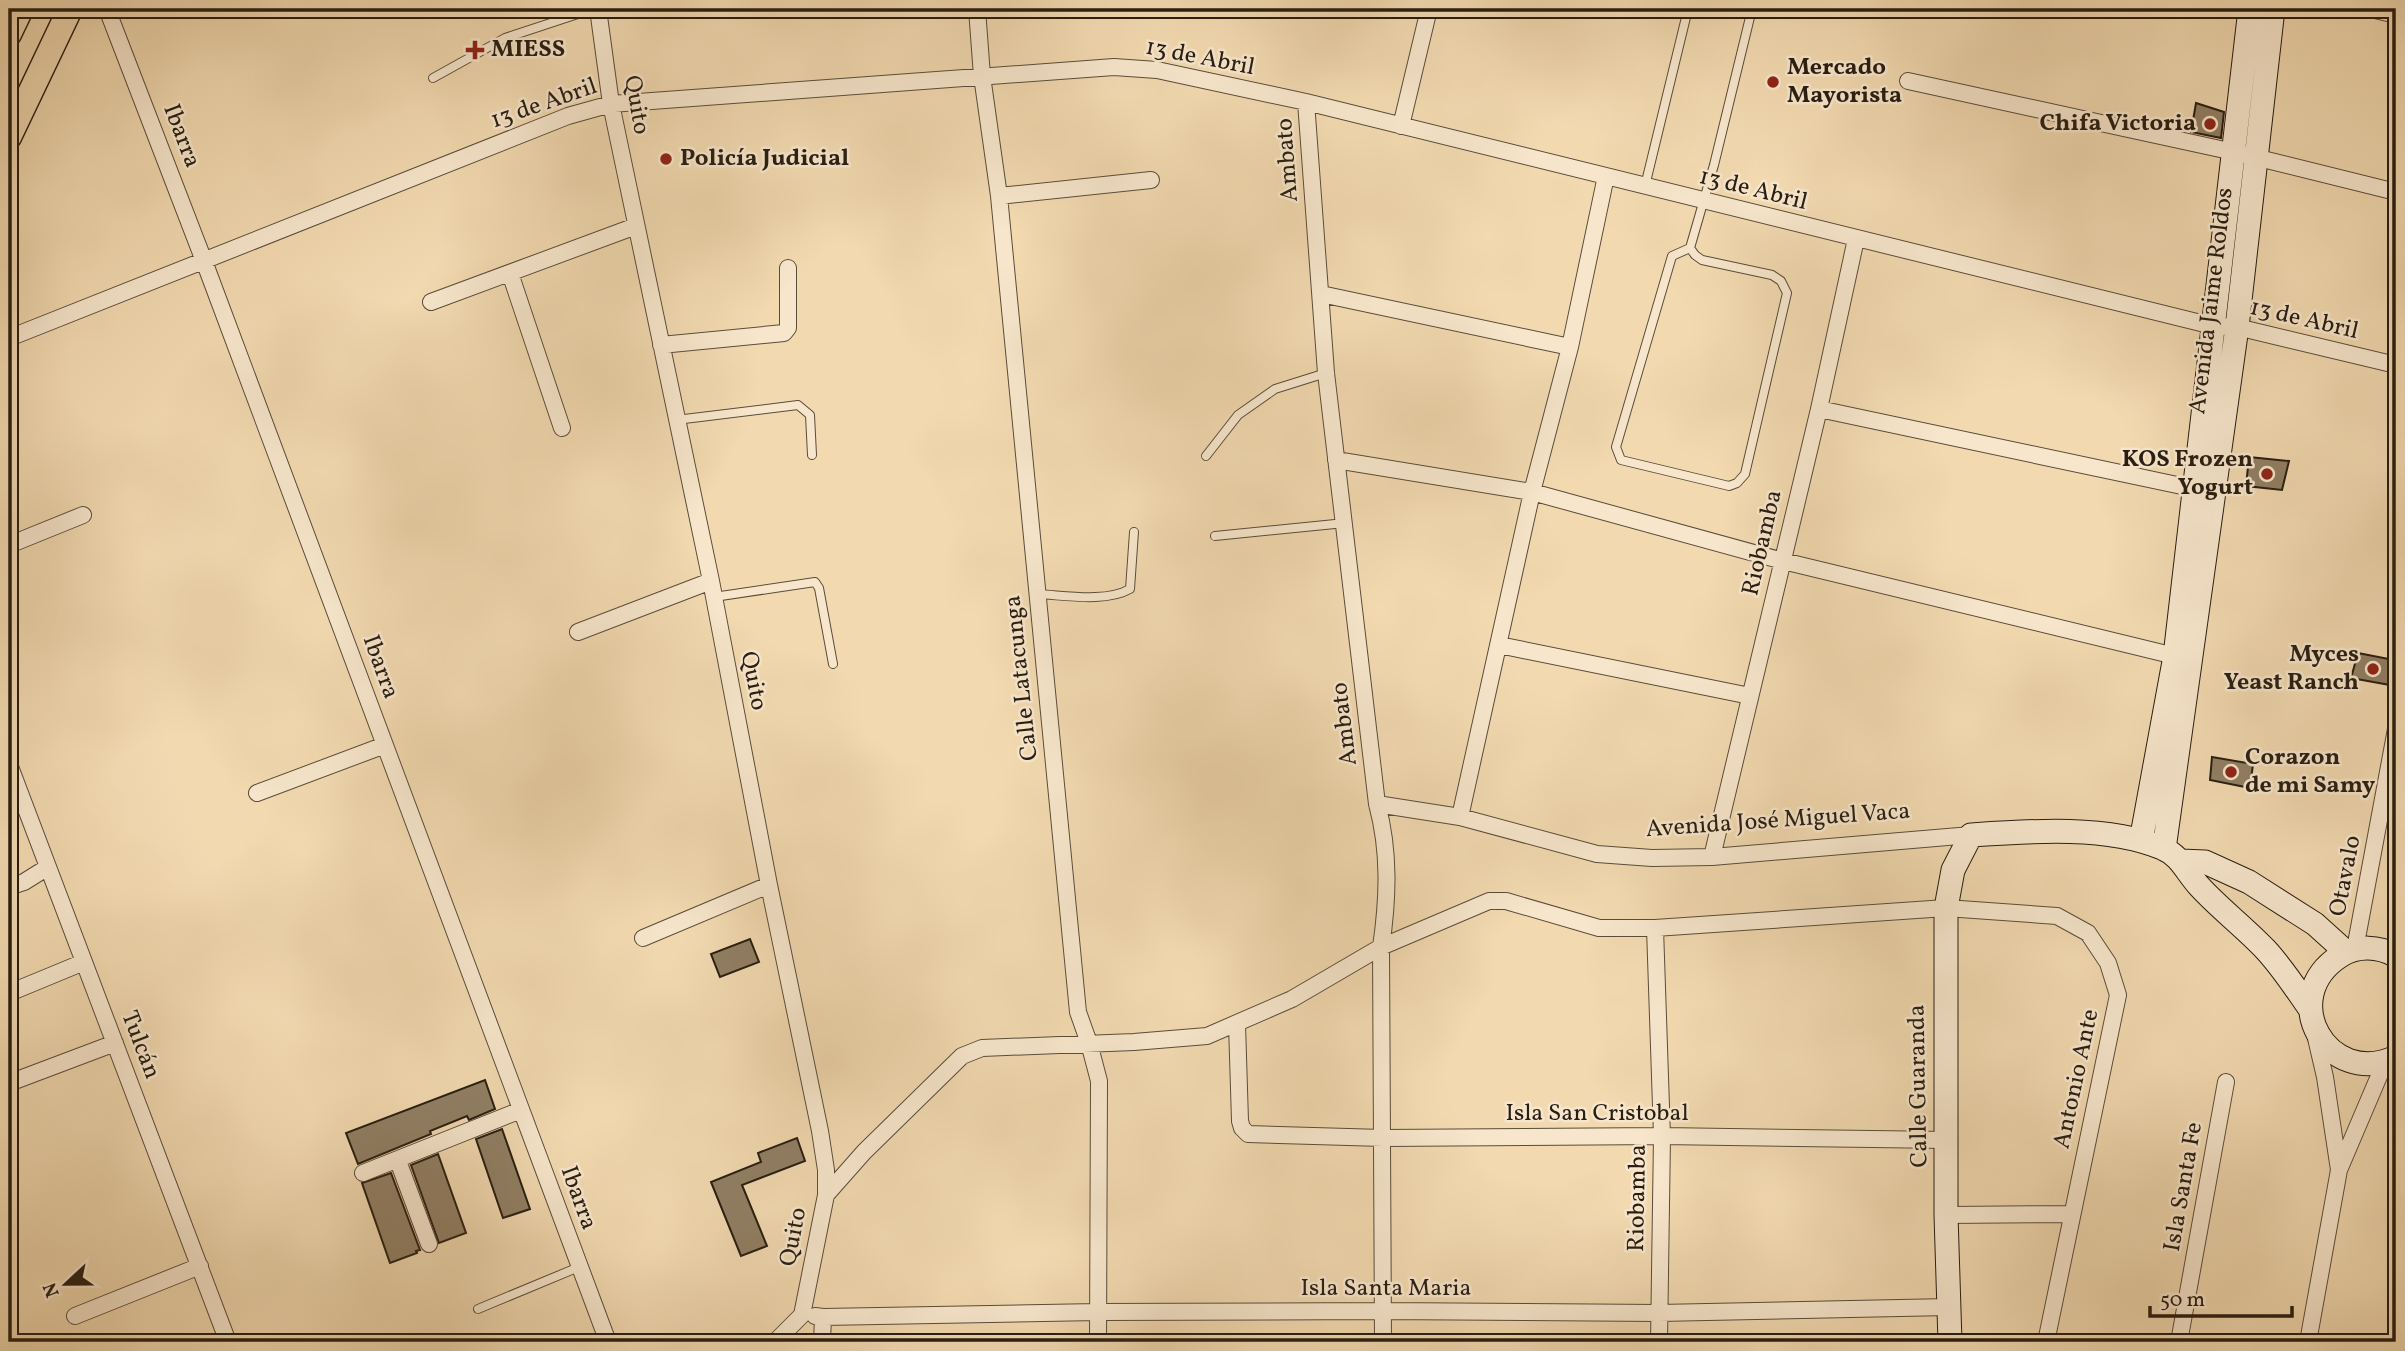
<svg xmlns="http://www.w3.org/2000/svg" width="2405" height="1351" font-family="Vollkorn,serif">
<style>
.building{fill:#917f64;stroke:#281d12;stroke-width:2}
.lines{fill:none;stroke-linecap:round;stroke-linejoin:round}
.lane-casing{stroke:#5a4c3a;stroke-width:10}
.street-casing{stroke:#5a4c3a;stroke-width:18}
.secondary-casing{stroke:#281d12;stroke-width:25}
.primary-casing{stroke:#281d12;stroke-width:27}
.lane{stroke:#f7e6cc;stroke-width:8}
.street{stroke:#f7e6cc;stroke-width:16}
.secondary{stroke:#f7e6cc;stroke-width:23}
.primary{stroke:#f2d9b0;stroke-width:24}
.poi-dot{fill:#8f2418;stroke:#f7e6cc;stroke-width:2.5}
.labels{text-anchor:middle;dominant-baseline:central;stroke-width:5;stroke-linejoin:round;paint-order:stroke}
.poi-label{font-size:24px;font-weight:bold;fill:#281d12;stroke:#f7e6cc;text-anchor:start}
.street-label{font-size:24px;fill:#281d12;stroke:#f7e6cc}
</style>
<rect width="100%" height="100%" fill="#f2d9b0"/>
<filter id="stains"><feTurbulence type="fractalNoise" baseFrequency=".00286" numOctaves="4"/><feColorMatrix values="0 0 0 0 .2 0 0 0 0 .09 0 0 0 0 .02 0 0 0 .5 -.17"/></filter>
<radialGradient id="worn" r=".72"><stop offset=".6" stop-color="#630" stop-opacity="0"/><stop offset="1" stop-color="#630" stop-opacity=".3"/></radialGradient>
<path class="building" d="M2196,103L2224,112L2221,138L2191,132Z
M2249,457L2289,461L2282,490L2246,486Z
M2358,653L2394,660L2390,685L2351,678Z
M2212,757L2253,764L2250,788L2210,780Z
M750,939L759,962L720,977L711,954Z
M485,1080L495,1109L469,1120L467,1116L430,1131L431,1134L358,1164L346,1133Z
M502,1129L530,1209L503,1218L476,1139Z
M797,1138L805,1161L742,1185L767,1246L741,1256L711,1182L761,1162L758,1153Z
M438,1154L466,1233L439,1243L411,1165Z
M391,1173L420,1250L416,1251L417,1253L390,1263L362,1183Z"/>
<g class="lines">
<defs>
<path id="lane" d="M433,78L505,38L593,9
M1645,186L1688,9
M1690,248L1695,255L1702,260L1772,275L1781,281L1787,293L1745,474L1737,483L1729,486L1621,460L1616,447L1672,256Z
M1690,248L1714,165L1752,9
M676,420L798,405L810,415L812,455
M1206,456L1238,415L1275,389L1326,373
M1215,536L1345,523
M1036,594C1064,595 1105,603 1130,589L1134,532
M714,597L815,582L819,588L833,664
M478,1309L579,1267"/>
<path id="street" d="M107,9L204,261L608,1342
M598,9L611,104L711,581L769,885L820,1131L826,1170V1195L802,1315
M977,9L982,76L999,196L1078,1012L1089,1043L1099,1081L1098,1342
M2371,9L2396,15
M1908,81L2234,152L2396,192
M1306,102L1326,373L1377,804C1390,852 1388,899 1381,947L1383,1342
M1401,126L1429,9
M999,196L1151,180
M510,273L562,428
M1321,294L1570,347
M431,302L636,226
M9,338L568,116L611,104L1114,67L1157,70L1306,102L2213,326L2237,327L2396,365
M661,345L784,333L788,328V268
M1819,409L2196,489
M1336,460L1532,492L1783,561L2175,656
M9,545L83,515
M578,632L711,581
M1499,645L1750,696
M9,764L228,1342
M257,793L385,745
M1377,804L1460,817L1597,854L1652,858L1712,857L1971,835
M1460,817L1532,492L1570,347L1606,176
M1712,857L1819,409L1856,239
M9,887L24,882L48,867
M1655,928L1662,1136L1659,1342
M643,938L769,885
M2355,949L2396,729
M9,993L84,962
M1237,1024L1240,1121L1242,1128L1248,1134L1383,1138L1662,1136L1947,1140
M2315,1034L2325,1077L2339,1170
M9,1083L115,1043
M398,1161L429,1244
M363,1173L521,1110
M826,1195L864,1152L962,1056L982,1048L1134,1042L1207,1036L1292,999L1381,947L1489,901H1506L1599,928H1655L1946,908L2057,916L2088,933L2108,963L2118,995L2046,1342
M1946,1215L2072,1214
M75,1316L200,1266
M815,1316L823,1317L822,1342
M823,1317L1098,1312L1383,1311L1659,1313L1949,1307
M775,1342L802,1315
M2179,1342L2226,1082
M2308,1342L2339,1170L2385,1062"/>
<path id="secondary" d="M2141,841L2175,656L2250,9
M2164,849L2237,327L2273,9
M2181,861L2205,862L2249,882L2315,924L2346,952
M2396,956C2379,946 2357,945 2340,956C2276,997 2327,1089 2396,1057
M1950,1342L1946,1215V908L1953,870L1971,835C2029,831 2108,825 2162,848C2181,856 2186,872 2199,886C2219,908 2244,927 2265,949C2282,967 2296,989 2310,1009"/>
<path id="primary" d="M9,34L21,9
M9,137L70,9"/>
</defs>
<use href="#lane" class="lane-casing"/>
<use href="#street" class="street-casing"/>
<use href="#secondary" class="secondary-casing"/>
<use href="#primary" class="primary-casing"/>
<use href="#lane" class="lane"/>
<use href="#street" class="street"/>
<use href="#secondary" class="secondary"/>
<use href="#primary" class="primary"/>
</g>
<g class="poi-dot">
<path d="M471.5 39.5h7v7h7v7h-7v7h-7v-7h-7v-7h7z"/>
<circle cx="1773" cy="82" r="7"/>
<circle cx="2210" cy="124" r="7"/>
<circle cx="666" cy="159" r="7"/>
<circle cx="2267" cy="474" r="7"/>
<circle cx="2373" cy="669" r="7"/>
<circle cx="2231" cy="772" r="7"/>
</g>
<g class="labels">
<g class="poi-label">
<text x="491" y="50">MIESS</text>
<text x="1787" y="68">Mercado<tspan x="1787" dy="28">Mayorista</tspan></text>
<text x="2196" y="124" text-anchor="end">Chifa Victoria</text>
<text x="680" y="159">Policía Judicial</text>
<text x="2253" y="460" text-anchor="end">KOS Frozen<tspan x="2253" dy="28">Yogurt</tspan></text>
<text x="2359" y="655" text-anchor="end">Myces<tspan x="2359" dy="28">Yeast Ranch</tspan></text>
<text x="2245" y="758">Corazon<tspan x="2245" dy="28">de mi Samy</tspan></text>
</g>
<g class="street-label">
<text transform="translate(1200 58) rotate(11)">13 de Abril</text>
<text transform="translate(544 104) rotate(-19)">13 de Abril</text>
<text transform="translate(636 105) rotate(80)">Quito</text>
<text transform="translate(181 136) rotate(69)">Ibarra</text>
<text transform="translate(1288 160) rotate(-94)">Ambato</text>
<text transform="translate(1753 190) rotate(14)">13 de Abril</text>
<text transform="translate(2212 301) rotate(-83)">Avenida Jaime Roldos</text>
<text transform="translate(2304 320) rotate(13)">13 de Abril</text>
<text transform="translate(1763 543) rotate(-77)">Riobamba</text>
<text transform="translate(380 667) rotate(70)">Ibarra</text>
<text transform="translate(1022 678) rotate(-96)">Calle Latacunga</text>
<text transform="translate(753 681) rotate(79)">Quito</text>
<text transform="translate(1345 724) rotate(-97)">Ambato</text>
<text transform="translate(1778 821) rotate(-4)">Avenida José Miguel Vaca</text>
<text transform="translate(2346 876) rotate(-79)">Otavalo</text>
<text transform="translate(140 1045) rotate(69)">Tulcán</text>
<text transform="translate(2077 1079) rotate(-78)">Antonio Ante</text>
<text transform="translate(1919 1086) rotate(-91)">Calle Guaranda</text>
<text x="1597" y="1114">Isla San Cristobal</text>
<text transform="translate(2184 1187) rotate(-80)">Isla Santa Fe</text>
<text transform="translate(578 1198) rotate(70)">Ibarra</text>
<text transform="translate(1638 1198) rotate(-89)">Riobamba</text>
<text transform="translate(794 1237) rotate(-79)">Quito</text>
<text x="1386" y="1289">Isla Santa Maria</text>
</g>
</g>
<rect width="2405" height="1351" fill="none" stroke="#f2d9b0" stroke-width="35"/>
<rect x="10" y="10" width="2384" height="1330" fill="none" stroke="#281d12" stroke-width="3.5"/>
<rect x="18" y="18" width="2370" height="1316" fill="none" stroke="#281d12" stroke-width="2"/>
<g transform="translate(66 1284) rotate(248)" stroke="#f7e6cc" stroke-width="5" paint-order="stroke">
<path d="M0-5L12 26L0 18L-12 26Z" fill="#281d12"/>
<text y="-10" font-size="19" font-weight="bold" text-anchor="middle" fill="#281d12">N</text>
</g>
<path d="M2150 1306v10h142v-10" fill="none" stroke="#281d12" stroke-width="3.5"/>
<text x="2160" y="1306" font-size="21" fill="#281d12" stroke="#f7e6cc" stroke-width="5" paint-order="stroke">50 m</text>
<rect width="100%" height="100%" filter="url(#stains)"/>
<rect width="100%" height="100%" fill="url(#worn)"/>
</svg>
